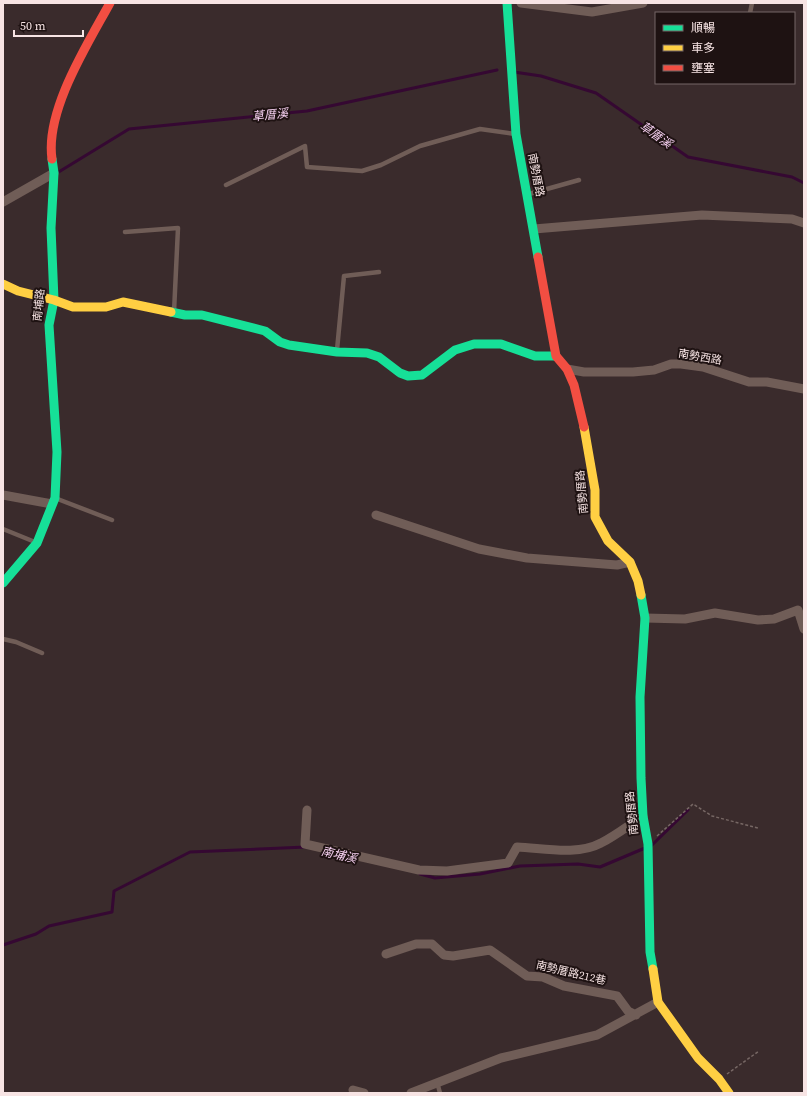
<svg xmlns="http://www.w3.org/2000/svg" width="807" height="1096" font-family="'Source Serif 4','Noto Sans TC',serif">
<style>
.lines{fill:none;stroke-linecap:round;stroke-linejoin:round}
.stream{stroke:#350832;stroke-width:3}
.path{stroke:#766764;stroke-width:1.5;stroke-dasharray:3 2;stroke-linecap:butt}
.lane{stroke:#705d57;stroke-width:4.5}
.street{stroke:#705d57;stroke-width:9}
.fast{stroke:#16e098;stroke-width:9}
.slow{stroke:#ffcf43;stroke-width:9}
.jam{stroke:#f24e42;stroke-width:9}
.labels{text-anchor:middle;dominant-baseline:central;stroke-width:4;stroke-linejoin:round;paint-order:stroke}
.street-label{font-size:11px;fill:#f7e4e4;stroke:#1e1212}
.water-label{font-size:12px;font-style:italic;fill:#f8d2f3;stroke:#1e1212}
</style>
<rect width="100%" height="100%" fill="#3a2b2c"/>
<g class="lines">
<path class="stream" d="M514,72L541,76L596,93L688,157L792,177L804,183
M57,173L129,129L307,111L497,70
M652,845L688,810
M420,874L435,878L480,874L520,866L578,864L600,867L645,848
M3,945L36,934L49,926L112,912L114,891L190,852L306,847"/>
<path class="path" d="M657,836L693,804L712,816L758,828
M727,1074L759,1051"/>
<path class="lane" d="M750,13L752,3
M226,185L305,146L307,167L362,171L381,165L420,146L480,129L515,134
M529,194L579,180
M125,232L178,228L174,312
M337,350L344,276L379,272
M55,498L112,520
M3,529L35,542
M3,639L16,642L42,653
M437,1082L440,1093"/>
<path class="street" d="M521,3L592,12L643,3
M3,202L54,173
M534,229L702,215L792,219L804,223
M567,369L584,372H633L654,370L671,364H681L703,367L749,382H767L804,389
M3,495L52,504
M376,515L479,549L527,558L617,565L630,562
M645,618L685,619L715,613L758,620L774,619L798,610L804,629
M307,810L305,844L419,870L447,871L508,863L517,847C543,848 577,856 601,843C615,836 629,825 643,816
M386,954L416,944H432L444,955L453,956L490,950L527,976L543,977L564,986L617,996L628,1011L636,1015
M353,1090L364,1093
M411,1093L501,1058L597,1035L658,1002"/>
<path class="fast" d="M507,3L516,134L538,257
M171,312L185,315H202L265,331L280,342L289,345L337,352L367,353L379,357L400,373L408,376L422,375L455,350L474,344H501L535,356H556
M3,583L37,543L55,498L57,452L49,325L54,300L51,228L54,173L52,159
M641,595L645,618L640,697L641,778L643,816L648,844L650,952L653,969"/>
<path class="slow" d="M3,284L18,291L54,300L73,307H106L123,302L171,312
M584,427L595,490V517L608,541L630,562L638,581L641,595
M653,969L658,1002L698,1058L719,1079L729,1093"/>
<path class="jam" d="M52,159C45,111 87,45 110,3
M538,257L556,356L567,369L574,385L584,427"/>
</g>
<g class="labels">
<g class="street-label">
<text transform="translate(536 175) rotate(79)">南勢厝路</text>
<text transform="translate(39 305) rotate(-84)">南埔路</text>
<text transform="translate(700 357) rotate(10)">南勢西路</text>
<text transform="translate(582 492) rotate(-95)">南勢厝路</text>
<text transform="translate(632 813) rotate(-96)">南勢厝路</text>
<text transform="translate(571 973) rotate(13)">南勢厝路212巷</text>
</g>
<g class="water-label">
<text transform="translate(270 115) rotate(-6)">草厝溪</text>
<text transform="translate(656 135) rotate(35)">草厝溪</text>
<text transform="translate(339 855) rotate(13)">南埔溪</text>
</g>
</g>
<rect width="807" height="1096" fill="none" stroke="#f7e4e4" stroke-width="8"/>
<rect x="655" y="12" width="140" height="72" fill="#1e1212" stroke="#756666"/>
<rect x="663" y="25" width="20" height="6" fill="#16e098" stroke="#756666"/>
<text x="691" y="32" font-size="12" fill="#f7e4e4">順暢</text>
<rect x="663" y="45" width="20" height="6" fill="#ffcf43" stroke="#756666"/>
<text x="691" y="52" font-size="12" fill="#f7e4e4">車多</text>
<rect x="663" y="65" width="20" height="6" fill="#f24e42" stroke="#756666"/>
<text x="691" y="72" font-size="12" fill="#f7e4e4">壅塞</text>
<path d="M14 30v6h69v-6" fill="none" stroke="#f7e4e4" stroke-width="2"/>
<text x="20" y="30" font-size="12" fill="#f7e4e4" stroke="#1e1212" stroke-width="3" paint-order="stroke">50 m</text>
</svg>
